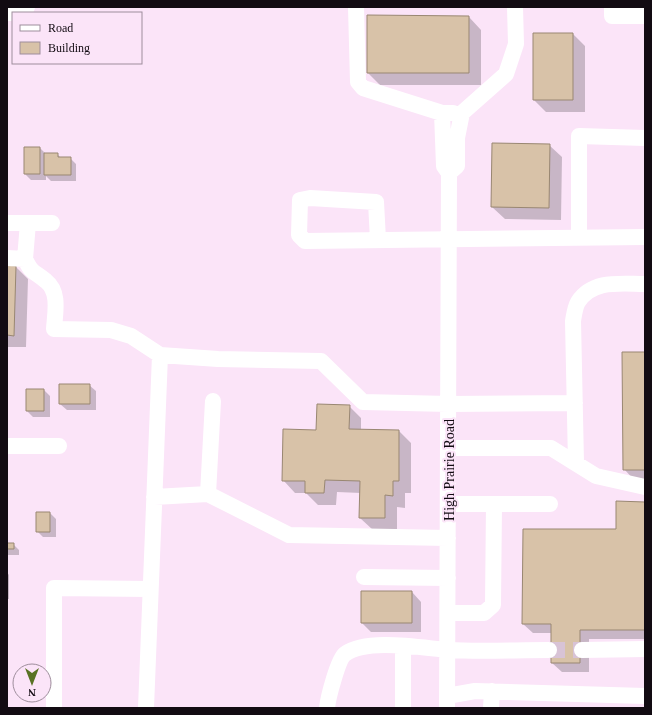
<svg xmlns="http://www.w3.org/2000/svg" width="652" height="715" font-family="Georgia,serif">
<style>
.shadow{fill:#0003}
.building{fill:#d8c2a8;stroke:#998772}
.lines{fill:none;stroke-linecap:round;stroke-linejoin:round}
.minor-tunnel{stroke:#d8c3d6;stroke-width:16;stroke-dasharray:16 8;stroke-linecap:butt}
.minor{stroke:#fff;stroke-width:16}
.labels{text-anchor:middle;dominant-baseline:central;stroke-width:4;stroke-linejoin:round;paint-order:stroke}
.street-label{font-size:14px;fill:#120b12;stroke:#fbe4f8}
</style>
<rect width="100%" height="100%" fill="#fbe4f8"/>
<path class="shadow" d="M469,17L481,30V85H380L368,73Z
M573,34L585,46V112H546L534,100Z
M549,145L562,157L561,220L505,219L492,207Z
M25,148H40L46,154H57L61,158H70L76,164V181H51L46,176V180H31L25,174Z
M7,266L16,267L28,279L26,347H7Z
M645,353V482H636L624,469Z
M89,385L96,391V410H67L60,404Z
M44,390L50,396V417H33L27,411Z
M349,406L361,418V430L399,431L411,443V493H405V508L397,507V530H373L360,518L361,493L337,492L336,505H318L306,493H295L283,480L317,431Z
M645,503V639H589V672H562L552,663V633H533L523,624Z
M50,513L56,519V537H43L37,531Z
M7,544H13L19,550V555H7Z
M7,572L9,575V599H7Z
M412,592L421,602V632H371L362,623Z"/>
<path class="building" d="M367,15L469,16V73H367Z
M533,33H573V100H533Z
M492,143L550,144L549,208L491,207Z
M24,147H40V174H24Z
M44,153H58V157H71V175H44Z
M7,265L16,266L14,336L7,335Z
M622,352H645V470H623Z
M59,384H90V404H59Z
M26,389H44V411H26Z
M317,404L350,405L349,429L399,430V481H393V496L385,495V518H359L360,481L325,480L324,493H305V481H282L283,429L316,430Z
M616,501L645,502V630H580V663H551V624H522L523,529H616Z
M36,512H50V532H36Z
M7,543H14V549H7Z
M361,591H412V623H361Z"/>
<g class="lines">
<path class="minor-tunnel" d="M549,650H582"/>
<path class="minor" d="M356,7L358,82L363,88L442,113H453
M612,7V16H645
M7,13H24L27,7
M442,113L444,166L449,173L447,708
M449,173L457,166V138L462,113L506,74L516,44L515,7
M7,223H52
M579,238V136L645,138
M378,240L376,202L310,198L300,200L299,235L305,241L645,237
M7,258L25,259C32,274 34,271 46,281C60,292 55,313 54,329L111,330L131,336L160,355L218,359L321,361L363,402L449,404L575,403
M25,259L28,223
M213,401L208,494L289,535L448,538
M7,446H59
M449,448H551L596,476L645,487
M576,463L573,321C574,315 575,307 578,302C593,279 621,284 645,284
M154,497L208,494
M448,504H550
M364,577L448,578
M448,613H484L493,605L494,504
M582,650L645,649
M447,696L475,691L645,696
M54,708V588L150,589
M146,708L160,355
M327,708C328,698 338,659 345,654C367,638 422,648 448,650C481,652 515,650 549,650
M403,708V646
M491,708L492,691"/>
</g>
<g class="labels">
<g class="street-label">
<text transform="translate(449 470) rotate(-90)">High Prairie Road</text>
</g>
</g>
<rect width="652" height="715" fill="none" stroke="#120b12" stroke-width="16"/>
<rect x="12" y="12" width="130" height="52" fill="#fbe4f8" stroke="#9e8d9c"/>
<rect x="20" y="25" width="20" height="6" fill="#ffffff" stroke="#9e8d9c"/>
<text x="48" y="32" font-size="12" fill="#120b12">Road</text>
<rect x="20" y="42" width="20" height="12" fill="#d8c2a8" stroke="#9e8d9c"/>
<text x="48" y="52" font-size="12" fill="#120b12">Building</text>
<g transform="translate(32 683) rotate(180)"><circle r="19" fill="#fbe4f8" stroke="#9e8d9c"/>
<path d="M0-3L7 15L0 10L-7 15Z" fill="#597224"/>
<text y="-6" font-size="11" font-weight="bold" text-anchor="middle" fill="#120b12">N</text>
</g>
</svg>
